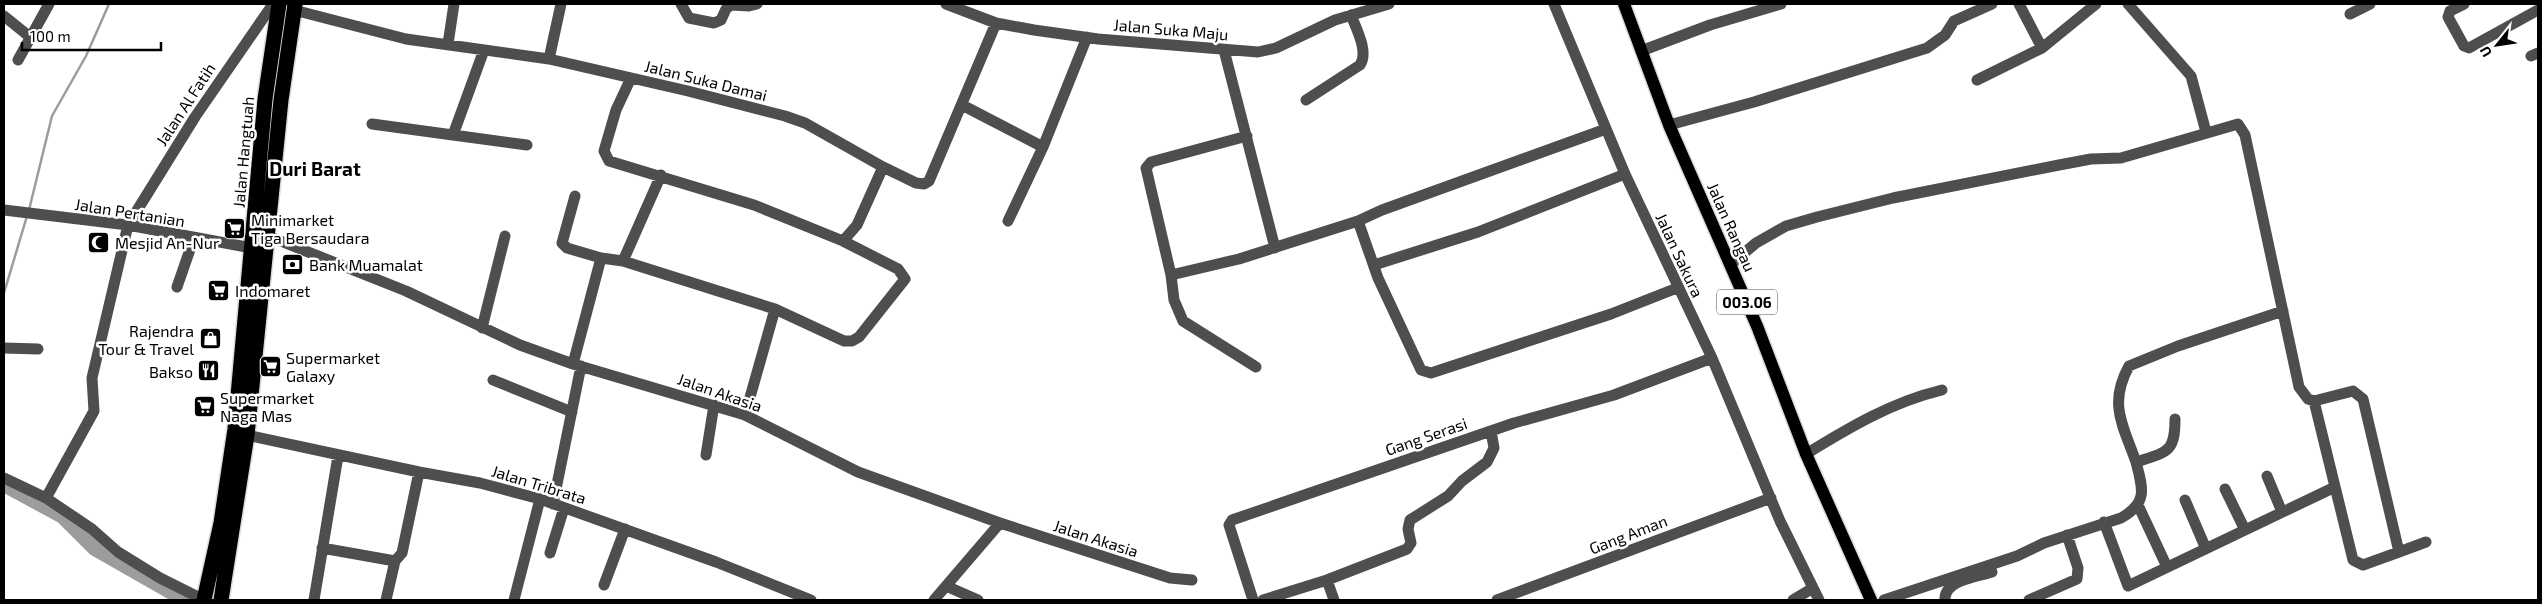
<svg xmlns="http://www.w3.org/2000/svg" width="2542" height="604" font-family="'Exo 2',sans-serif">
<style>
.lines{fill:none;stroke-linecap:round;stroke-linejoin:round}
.stream{stroke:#9c9c9c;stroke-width:2.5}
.river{stroke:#9c9c9c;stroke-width:16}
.major-casing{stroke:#dbdbdb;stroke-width:15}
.highway-casing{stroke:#dbdbdb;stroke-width:18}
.minor{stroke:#4e4e4e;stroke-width:11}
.major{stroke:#000;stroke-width:12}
.highway{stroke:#000;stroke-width:15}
.labels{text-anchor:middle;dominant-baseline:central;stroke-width:5;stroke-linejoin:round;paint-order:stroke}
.shield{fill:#fff;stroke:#4c4c4c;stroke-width:1}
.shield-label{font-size:15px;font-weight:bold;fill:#000}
.street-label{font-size:16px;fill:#000;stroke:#fff}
.poi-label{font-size:16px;fill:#000;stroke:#fff;text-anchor:start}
.quarter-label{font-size:19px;font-weight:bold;fill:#000;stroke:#fff}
</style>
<rect width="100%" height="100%" fill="#fff"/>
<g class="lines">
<path class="stream" d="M29,210L52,116L86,56L109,4
M4,293L27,216"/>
<path class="river" d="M4,484L63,516L95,548L186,600"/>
<defs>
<path id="major" d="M1624,4L1669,125L1757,326L1806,454L1871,600"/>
<path id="highway" d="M204,600L221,523L235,429L265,99L279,4
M221,600L247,435L281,100L295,4"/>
</defs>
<use href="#major" class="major-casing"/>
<use href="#highway" class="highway-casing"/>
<path class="minor" d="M681,4L689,18L714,23L721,20L726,9L731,5L749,6L757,4
M946,4L996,23L1034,30L1098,39L1258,52L1276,48L1335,20L1389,4
M1554,4L1625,174L1712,358L1780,521L1819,600
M2019,4L2042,48
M2128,4L2191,76L2206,132
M2464,4L2450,11L2448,17L2464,46L2469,48L2538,10
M294,10L406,39L549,59L688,91L785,116L805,123L883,167L916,183L924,184L929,181L996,23
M2350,14L2370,4
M4,16L30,37
M448,44L454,4
M1224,50L1275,248
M1641,51L1710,25L1781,4
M2531,56L2538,53
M549,59L561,4
M18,60L49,4
M631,78L616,110L604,151L609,161L754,205L843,241L857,225L883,167
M1977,80L2042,48L2096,4
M1306,100L1360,65C1369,52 1356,28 1351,15
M962,105L1043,147
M372,124L453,135L484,50
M1669,125L1754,102L1927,48L1945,35L1954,21L1992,4
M1606,129L1382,210L1358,221L1378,278L1421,370L1431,373L1611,314L1677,288
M453,135L527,145
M1247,136L1151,162L1146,168L1171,275L1174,300L1183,321L1256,367
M575,196L562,243L567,248L601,258
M4,210L128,225L252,248
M1008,221L1043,147L1087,37
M268,236L406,291L520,345L573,364L745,415L858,472L1000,523L1170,578L1192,580
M623,261L661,175
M1731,264L1756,243L1786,226L1817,217L1893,198L2059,165L2091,159L2121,158L2238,124L2245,135L2299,387L2308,399L2314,401L2353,391L2363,399L2399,552L2363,565L2353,560L2314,401
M1374,265L1478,232L1625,174
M1171,275L1239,259L1358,221
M177,287L194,238
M482,328L505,236
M4,348L38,349
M573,364L601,258L623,261L775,309L844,341H852L859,337L905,279L898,269L843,241
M493,380L572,412
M745,415L775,309
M247,435L419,472L480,483L540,499L716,562L811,600
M1806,454C1850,427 1892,402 1942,390
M706,455L714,405
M2136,462C2123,425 2108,404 2129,366L2178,346L2283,311
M2267,476L2282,512
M4,478L46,498L92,529L118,552L160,578L204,600
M2225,489L2245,530
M46,498L94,411L92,378L128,225L195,117L273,4
M2185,500L2206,549
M553,504L581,366
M2138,505L2167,567
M2104,522L2128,586L2335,487
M322,548L395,561
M2399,552L2426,542
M550,553L564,508
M1327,580L1407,549L1411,543L1408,529L1410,520L1448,496L1462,481L1487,462L1494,448L1491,431
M604,585L625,529
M946,586L1000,523
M314,600L338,456
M386,600L395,561L402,553L419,472
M514,600L540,499
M934,600L946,586L978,600
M1253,600L1229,525L1232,520L1514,423L1614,395L1712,358
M1263,600L1327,580L1334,600
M1497,600L1771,498
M1793,600L1813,588
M1884,600L2017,556L2044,543L2121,518C2148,503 2143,489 2136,462C2167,452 2175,453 2175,419
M1945,600C1944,580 1977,577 1992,572
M2029,600L2077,579L2078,568L2067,535"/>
<use href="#major" class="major"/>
<use href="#highway" class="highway"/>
</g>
<defs>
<symbol id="supermarket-square" viewBox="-11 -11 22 22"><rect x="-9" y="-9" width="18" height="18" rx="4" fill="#000" stroke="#fff"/><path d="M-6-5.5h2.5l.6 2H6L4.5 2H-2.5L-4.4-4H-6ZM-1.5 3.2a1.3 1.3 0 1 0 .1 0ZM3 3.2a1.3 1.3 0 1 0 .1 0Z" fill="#fff"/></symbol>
<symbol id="mosque-square" viewBox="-11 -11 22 22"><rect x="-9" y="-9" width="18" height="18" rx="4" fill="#000" stroke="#fff"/><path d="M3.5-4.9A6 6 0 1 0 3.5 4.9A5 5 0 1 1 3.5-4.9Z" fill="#fff"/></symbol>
<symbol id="bank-square" viewBox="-11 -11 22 22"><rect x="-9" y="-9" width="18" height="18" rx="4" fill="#000" stroke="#fff"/><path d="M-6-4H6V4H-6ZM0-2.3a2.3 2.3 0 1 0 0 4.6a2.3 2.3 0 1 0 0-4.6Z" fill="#fff"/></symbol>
<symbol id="shop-square" viewBox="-11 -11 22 22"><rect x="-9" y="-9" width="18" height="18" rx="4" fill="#000" stroke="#fff"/><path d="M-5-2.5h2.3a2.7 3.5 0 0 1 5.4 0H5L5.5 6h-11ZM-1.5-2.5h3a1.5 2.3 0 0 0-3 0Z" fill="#fff"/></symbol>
<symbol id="restaurant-square" viewBox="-11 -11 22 22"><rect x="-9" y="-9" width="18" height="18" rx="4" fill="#000" stroke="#fff"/><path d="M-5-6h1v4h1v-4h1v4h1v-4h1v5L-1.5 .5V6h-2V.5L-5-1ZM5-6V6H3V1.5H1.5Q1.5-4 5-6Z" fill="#fff"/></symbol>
</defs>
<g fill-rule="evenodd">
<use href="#supermarket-square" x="222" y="216" width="25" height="25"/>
<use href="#mosque-square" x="86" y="230" width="25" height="25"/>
<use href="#bank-square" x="280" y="252" width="25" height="25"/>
<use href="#supermarket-square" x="206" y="278" width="25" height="25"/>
<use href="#shop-square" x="198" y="326" width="25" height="25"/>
<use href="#supermarket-square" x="258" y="354" width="25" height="25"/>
<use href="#restaurant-square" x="196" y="358" width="25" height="25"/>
<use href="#supermarket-square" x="192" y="394" width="25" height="25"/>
</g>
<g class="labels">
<rect class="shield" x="1717" y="289.5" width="60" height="25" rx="4"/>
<g class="shield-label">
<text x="1747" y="302">003.06</text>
</g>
<g class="street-label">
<text transform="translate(1171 29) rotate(5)">Jalan Suka Maju</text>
<text transform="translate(706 80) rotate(14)">Jalan Suka Damai</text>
<text transform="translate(185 104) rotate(-57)">Jalan Al Fatih</text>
<text transform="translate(243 152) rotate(-85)">Jalan Hangtuah</text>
<text transform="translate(130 212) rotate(9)">Jalan Pertanian</text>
<text transform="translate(1732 227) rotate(66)">Jalan Rangau</text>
<text transform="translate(1680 255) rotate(65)">Jalan Sakura</text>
<text transform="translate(720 392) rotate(19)">Jalan Akasia</text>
<text transform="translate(1426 436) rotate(-19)">Gang Serasi</text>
<text transform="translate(539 484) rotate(17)">Jalan Tribrata</text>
<text transform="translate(1628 534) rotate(-21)">Gang Aman</text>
<text transform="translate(1096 538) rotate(18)">Jalan Akasia</text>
</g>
<g class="poi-label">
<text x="251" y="219">Minimarket<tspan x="251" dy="18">Tiga Bersaudara</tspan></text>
<text x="115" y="242">Mesjid An-Nur</text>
<text x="309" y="264">Bank Muamalat</text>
<text x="235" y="290">Indomaret</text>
<text x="194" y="330" text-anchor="end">Rajendra<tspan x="194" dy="18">Tour &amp; Travel</tspan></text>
<text x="286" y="357">Supermarket<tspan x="286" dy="18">Galaxy</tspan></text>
<text x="193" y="371" text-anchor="end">Bakso</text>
<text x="220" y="397">Supermarket<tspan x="220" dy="18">Naga Mas</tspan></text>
</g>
<g class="quarter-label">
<text x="315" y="168">Duri Barat</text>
</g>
</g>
<rect width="2542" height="604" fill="none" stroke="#000000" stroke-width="10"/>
<g transform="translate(2497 45) rotate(240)" stroke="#ffffff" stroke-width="4" paint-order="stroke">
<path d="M0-4L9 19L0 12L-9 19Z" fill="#000000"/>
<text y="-8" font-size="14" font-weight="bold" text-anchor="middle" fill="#000000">U</text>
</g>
<path d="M22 42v8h139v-8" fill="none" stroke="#000000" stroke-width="2.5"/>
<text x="30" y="42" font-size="15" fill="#000000" stroke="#ffffff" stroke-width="4" paint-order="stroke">100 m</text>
</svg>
